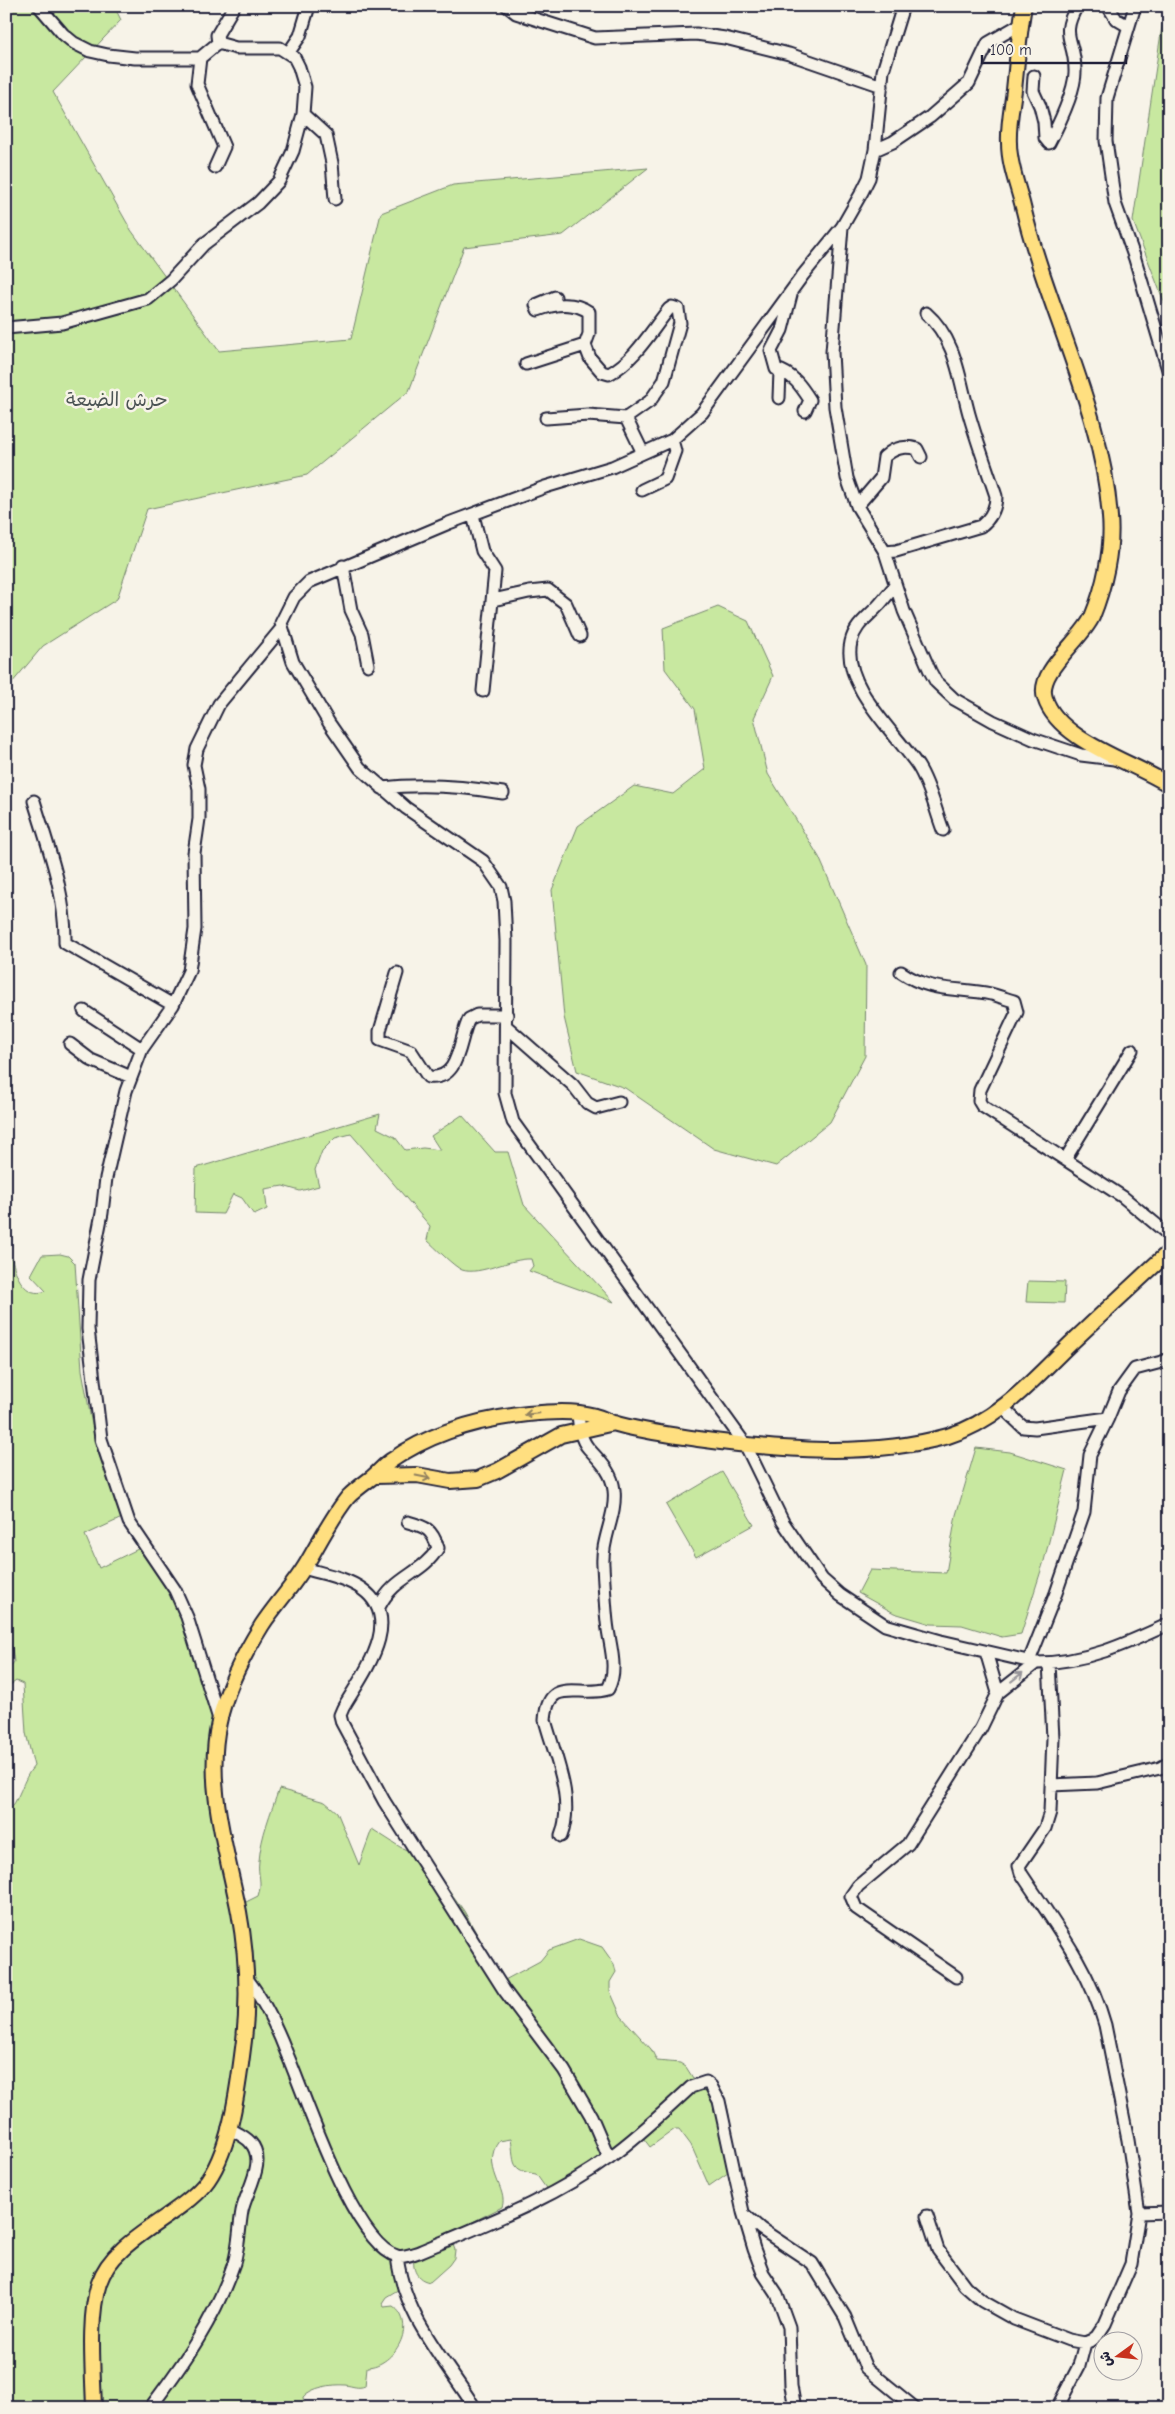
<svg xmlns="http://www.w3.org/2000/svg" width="1175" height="2414" font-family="'Comic Neue','Playpen Sans Arabic',sans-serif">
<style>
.green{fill:#c8e8a0;stroke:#75856e}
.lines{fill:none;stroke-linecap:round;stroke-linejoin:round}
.minor-casing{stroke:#22223b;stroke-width:15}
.major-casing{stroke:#22223b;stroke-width:18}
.minor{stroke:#f7f3e8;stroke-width:11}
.major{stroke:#ffdf80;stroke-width:14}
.oneway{stroke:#90805e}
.oneway2{stroke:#97959a}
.labels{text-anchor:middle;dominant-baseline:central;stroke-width:5;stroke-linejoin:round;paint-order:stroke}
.park-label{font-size:19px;fill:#4c5454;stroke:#f7f3e8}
</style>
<rect width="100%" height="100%" fill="#f7f3e8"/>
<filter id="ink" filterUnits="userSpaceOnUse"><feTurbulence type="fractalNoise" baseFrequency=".02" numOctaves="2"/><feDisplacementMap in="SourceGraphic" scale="10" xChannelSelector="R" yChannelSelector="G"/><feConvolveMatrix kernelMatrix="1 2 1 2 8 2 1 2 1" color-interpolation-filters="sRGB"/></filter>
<g filter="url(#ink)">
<path class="green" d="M6,6H114L121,20L53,92L131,230L219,351L351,339L381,213L453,185L648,168L563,235L464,247L409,391L307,475L147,509L117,599L43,646L6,690Z
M1165,6H1169V315L1133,221Z
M718,607L748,621L773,676L754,718L768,774L819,857L866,965L865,1056L830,1122L776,1166L714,1149L625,1088L577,1071L564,1017L552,890L578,826L634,786L673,794L705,769L695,709L665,669L663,628Z
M380,1114L377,1128L395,1137L405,1150L423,1148L440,1150L431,1136L462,1115L495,1152H508L524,1205L614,1302L529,1271L533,1266L531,1259C510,1258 480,1276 462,1270C453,1266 435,1247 427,1240L430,1226L351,1134L335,1138L322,1151L315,1170L319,1186L300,1191L283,1186L265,1189L267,1209L254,1215L242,1198L233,1194L223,1214L195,1213L196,1168Z
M60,1254L68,1256L75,1263L82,1370L96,1447L124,1517L85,1535L99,1568L142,1547L185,1617L214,1712L211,1750L238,1906L258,1896C263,1881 257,1875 259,1861C261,1836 271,1812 279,1789L325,1802L337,1812L359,1865L372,1829L400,1847L427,1859L464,1911L503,1981L540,1961L549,1950L579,1939L602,1947L614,1964L616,1972L610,1982V1991L621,2016L651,2049L657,2061L680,2063L686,2067L693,2078C730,2083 728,2110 732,2140C734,2150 739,2155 738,2166L709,2186L691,2145L679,2129H675L650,2147L637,2130L548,2191L536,2174C509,2170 515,2163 511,2139L499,2141C480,2166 509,2190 502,2207L449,2234L455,2250L454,2258L449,2265L430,2282C412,2279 411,2262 417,2249L410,2248L403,2254L401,2288L386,2297L382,2303L384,2307L393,2306C418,2324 395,2366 367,2367L365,2386C358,2389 353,2386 345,2385C333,2384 311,2387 303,2397L304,2403L308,2405H340L345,2408H6V1813C20,1802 22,1779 34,1766L26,1733L23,1684L16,1681L6,1688V1672L14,1662L6,1611V1260L12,1258C15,1275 25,1299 46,1291L31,1275L42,1255Z
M1028,1281L1065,1282L1064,1303L1026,1302Z
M976,1448L1010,1452L1067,1470L1044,1561L1021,1634L1002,1637L962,1625L931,1624L894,1613L858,1593L870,1570L946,1573L956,1515Z
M722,1472L754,1525L696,1557L666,1505Z"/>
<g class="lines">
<defs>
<path id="minor" d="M39,6L63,34L74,43L90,51L108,55L135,58H200L218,43
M507,6L516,13L595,38L696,34L725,38L789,54L882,86
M903,6L883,71L875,150L869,178L862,192L842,227L803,275L702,413L672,440L612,467L545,487L449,523L309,582L294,597L281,623L293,662L329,723L360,768L406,808L483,861L501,887L504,901L506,941L505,1093L513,1122L745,1444L783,1522L822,1579L840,1595L885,1625L941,1641L1036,1663C1085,1663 1126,1644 1169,1624
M1108,6L1116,19L1128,26
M1135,6L1107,98L1106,141L1115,203L1135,259L1169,373
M218,43L217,35L234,6
M289,52L300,36L309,6
M200,58L197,84L224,147L215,167
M1034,76L1033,91L1040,106L1044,122L1045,138L1049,143C1058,126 1076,89 1075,70C1075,39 1059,37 1077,6
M303,114L326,135L332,163L335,199
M875,150L893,142L930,117L969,83L988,43L1021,24
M842,227L832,352L835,407L847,478L857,506L885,552L904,611L930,671L936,682L954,699L993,721L1033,739L1081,755L1114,759
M791,295L782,330L771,351L776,369C793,374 801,386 810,400L805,411
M555,297L536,305L538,310C555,304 573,301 589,312V334L585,345
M6,328L62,323L148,299L171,280L204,244L258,203L279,181L293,151L303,114L305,87L299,67L294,57L280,48H236L218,43
M526,364L585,345L590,358L602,372L609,374C636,359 650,332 669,309L672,307L678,309L680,323L664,381L650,401L626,418
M779,398L780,371
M546,418L588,415L626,418L643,453
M642,490L665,479L675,451L672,440
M857,506L881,478L884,457C894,448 904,445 917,449L921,457
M473,515L482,551L495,571L483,691
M885,552L896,551L981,526C991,518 996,509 996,496C987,469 977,442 969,414C959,378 956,339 926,313
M343,566L351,610L362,634L368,665
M895,586C889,592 884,600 878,606C867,618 855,625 851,642C841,685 896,733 918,766C930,785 935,809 943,830
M493,600L529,592L548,590L566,604L580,636
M382,788C423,783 462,786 503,793
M34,801C48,847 66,894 65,943L173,1005
M901,972C931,993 958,987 991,994C999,996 1006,999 1014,1001L1017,1012L980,1090L979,1101L982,1106L1123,1197L1169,1235
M397,973L380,1031V1040L411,1051L428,1077C461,1081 458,1040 469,1019L477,1015H507
M84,1011L142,1049
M507,1027L573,1085L587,1103L596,1108L619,1102
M70,1044L91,1060L131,1077
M1066,1158L1132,1050
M1002,1407L1023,1427L1035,1428L1108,1418
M304,1568C323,1574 345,1577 362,1589C406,1620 362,1675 343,1708L340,1715L342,1723L384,1801L504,1990L564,2070L591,2116L609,2158
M379,1607C395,1575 422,1575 438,1548C432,1529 426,1527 408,1522
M986,1652L998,1693
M1029,1661L1056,1593L1084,1512L1090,1455L1108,1418L1119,1391L1135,1369L1169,1360
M219,1719L187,1617L175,1590L129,1522L101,1439L88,1329L89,1280L102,1213L106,1178L126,1091L142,1049L173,1005L189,971L195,929L194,853L199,819V789L194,765L197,749L219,704L281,629
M1051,1785L1097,1783L1160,1768L1169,1763
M561,1836C575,1799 555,1757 545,1720C548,1675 579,1698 608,1689C619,1668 609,1644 607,1622C605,1603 604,1584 603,1565C601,1539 617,1515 614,1490C612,1472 600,1461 589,1449C580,1439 579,1426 578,1413
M956,1977L856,1908L851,1896L858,1886L908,1844L981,1728L998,1693L1036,1663
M248,1980C265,2002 277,2028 287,2054C305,2095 353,2244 397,2256C404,2258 412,2254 419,2252C483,2225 553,2199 610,2157C639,2136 665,2111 691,2087L706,2082L711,2086L719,2101L743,2212L754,2249L763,2273L777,2294L789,2327L791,2386L795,2408
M1139,2213L1169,2212
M744,2214L761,2229L812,2263L845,2317L866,2368L915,2408
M927,2216L938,2250L965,2286L982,2301L1014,2319L1069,2340L1085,2343L1092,2340L1097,2336L1105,2324L1131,2264L1139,2213L1128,2140L1105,2025C1089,1967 1053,1922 1021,1873L1019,1866L1045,1828L1050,1812L1053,1738L1049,1663
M397,2256C404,2317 443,2357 475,2408
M150,2408C184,2363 216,2317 234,2263C239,2247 239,2228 242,2211C246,2191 268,2161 250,2142C245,2136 235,2132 228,2128
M1057,2408L1079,2366L1085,2343"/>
<path id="major" d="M1024,6C1019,34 1017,62 1014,90C1012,107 1008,125 1009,143C1009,165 1018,186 1023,207C1048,312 1102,408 1110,517C1113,549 1104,588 1092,617C1081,641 1036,672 1045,698C1058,741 1134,762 1169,785
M375,1476L417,1475L450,1481L478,1479L497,1471L561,1435L614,1423
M94,2408C93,2371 88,2317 99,2283C113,2240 176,2218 204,2185C229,2155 237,2095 242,2056C249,2008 248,1961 239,1912C227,1851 205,1785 219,1722C226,1689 244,1654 262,1625C276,1604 294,1585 307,1563C320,1541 332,1517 348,1497C355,1490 362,1485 370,1479C378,1473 384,1465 392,1460C432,1432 480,1419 528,1414C550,1412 573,1410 595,1416C600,1417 608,1421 613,1423C640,1431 671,1435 698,1439C779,1450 869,1458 948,1436C998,1421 1034,1379 1070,1344C1103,1313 1136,1282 1169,1252"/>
</defs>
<use href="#minor" class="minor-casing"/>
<use href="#major" class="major-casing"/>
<use href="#minor" class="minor"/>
<use href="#major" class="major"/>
</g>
<defs><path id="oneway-shaft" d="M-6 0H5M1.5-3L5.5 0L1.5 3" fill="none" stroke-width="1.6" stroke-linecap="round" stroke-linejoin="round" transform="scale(1.25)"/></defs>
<g class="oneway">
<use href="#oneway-shaft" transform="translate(532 1414) rotate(175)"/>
<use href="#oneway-shaft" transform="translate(423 1477) rotate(11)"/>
</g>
<use class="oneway2" href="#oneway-shaft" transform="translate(1017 1677) rotate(-38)"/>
</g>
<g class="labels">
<g class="park-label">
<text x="117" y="400">حرش الضيعة</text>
</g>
</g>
<rect width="1175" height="2414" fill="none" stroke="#f7f3e8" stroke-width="25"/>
<rect x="12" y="12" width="1150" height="2389" fill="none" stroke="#22223b" stroke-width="2" filter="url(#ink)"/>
<g transform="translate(1118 2356) rotate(255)"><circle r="24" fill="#f7f3e8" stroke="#a29fa3"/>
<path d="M0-4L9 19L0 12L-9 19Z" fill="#c8321e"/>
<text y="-8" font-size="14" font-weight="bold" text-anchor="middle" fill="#22223b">ش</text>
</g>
<path d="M982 55v8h144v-8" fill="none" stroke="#22223b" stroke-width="2.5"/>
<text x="990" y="55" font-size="15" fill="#22223b" stroke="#f7f3e8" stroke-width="4" paint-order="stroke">100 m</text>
</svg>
